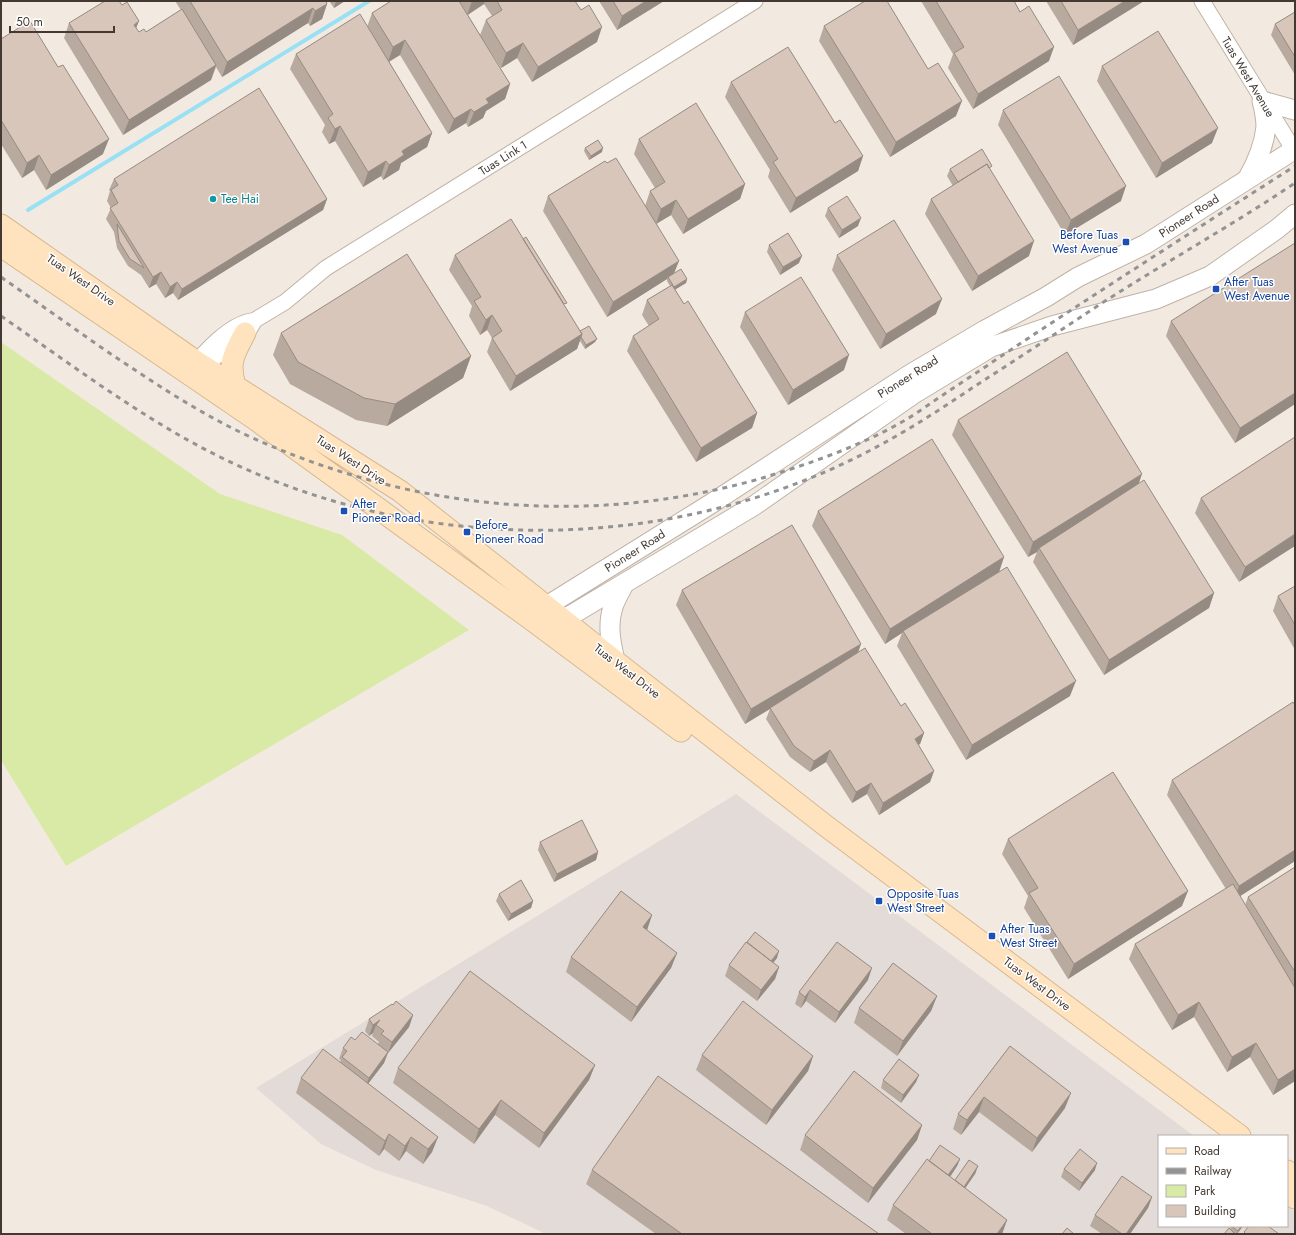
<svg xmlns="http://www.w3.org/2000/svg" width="1296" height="1235" font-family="Jost,sans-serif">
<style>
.industrial{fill:#e3dbd7}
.green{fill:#d8eaa6}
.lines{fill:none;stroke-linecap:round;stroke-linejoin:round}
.stream{stroke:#98e0f4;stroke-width:4}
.minor-casing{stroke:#c0b2a6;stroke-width:17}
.tertiary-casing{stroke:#c0b2a6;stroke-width:21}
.secondary-casing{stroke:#d8b88f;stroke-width:23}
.minor{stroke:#fff;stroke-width:15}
.tertiary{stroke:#fff;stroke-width:19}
.secondary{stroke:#ffe3be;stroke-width:21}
.rail{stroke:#939393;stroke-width:3;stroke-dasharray:5 5;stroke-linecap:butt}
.wall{fill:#b9aa9f}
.shaded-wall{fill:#968b82}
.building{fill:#d7c6b9;stroke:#968b82}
.culture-dot{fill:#0f9aa8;stroke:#fff;stroke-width:1.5}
.transit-dot{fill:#1a4fb4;stroke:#fff;stroke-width:1.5}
.labels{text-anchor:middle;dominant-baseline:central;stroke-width:3;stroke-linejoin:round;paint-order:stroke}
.street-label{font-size:12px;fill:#433932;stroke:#fff}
.culture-label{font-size:12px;fill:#0d838f;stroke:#fff;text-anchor:start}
.transit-label{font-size:12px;fill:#164399;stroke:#fff;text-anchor:start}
</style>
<rect width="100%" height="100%" fill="#f2eae1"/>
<path class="industrial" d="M736,794L1194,1136H1159V1226H1287V1206L1295,1212V1234H546L487,1206L376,1170L321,1144L256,1088Z"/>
<path class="green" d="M1,342L220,494L342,535L469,630L66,866L1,760Z"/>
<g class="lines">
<path class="stream" d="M28,210L369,1"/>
<defs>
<path id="minor" d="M1202,1L1295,152
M191,369C204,352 229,325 251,321
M201,375L212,360L249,330L255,320L285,302L326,268L755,1"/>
<path id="tertiary" d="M1248,178C1257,162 1264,146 1266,127C1266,119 1264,109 1262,101L1295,110
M534,614L709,505L909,375L985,330L1046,297L1078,277L1146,244L1295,149
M549,626L573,614L755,505L915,393L991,347L1052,326L1156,299L1210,276L1277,229L1295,214
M615,661C611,643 607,625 613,607C615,600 620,592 624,584"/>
<path id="secondary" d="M1,225L197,362L400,491L532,595L615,661L826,826L1240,1136
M1,246L252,417L528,617L681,731
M235,386C228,362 234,354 245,333
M1287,1171L1295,1177
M1287,1192L1295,1198"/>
</defs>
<use href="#minor" class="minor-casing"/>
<use href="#tertiary" class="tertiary-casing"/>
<use href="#secondary" class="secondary-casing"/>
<use href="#minor" class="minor"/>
<use href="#tertiary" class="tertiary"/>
<use href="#secondary" class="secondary"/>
<path class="rail" d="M1,277C35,301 68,324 102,348C148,379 194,410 244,434C408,510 585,528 759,479C806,465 858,447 900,423C915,415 929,404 943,395C973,375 1003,355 1033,335C1120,278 1207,222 1295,166
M1,316C72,365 143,419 220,457C421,556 668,555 867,452C904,433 938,411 972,388C1014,361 1057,333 1099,305C1164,263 1231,226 1295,183"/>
</g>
<path class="wall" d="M175,1H326L327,4L322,19L310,26L308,23L222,77L216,67L211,80L123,135L64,38L69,23L136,28L139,32H146L181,10Z
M329,1H345L334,8Z
M391,1H575L597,42L532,82L517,58L501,68L480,35L486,20L492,16L484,4L468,15L510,84L505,99L486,111L483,118L468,127L466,123L448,134L400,55L389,62L432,133L427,147L401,163L399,170L383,180L381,176L363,187L335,141L329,144L322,132L325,125L290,69L296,54L367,27L372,13Z
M599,1H664L617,30Z
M921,1H1014L1049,61L973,109L948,68L953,54Z
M1046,1H1144L1073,45Z
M1295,12V75L1271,35L1275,24Z
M824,26L956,116L890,157L819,41Z
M1,39L103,154L46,190L34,170L22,178L1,144Z
M1102,66L1212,143L1156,178L1097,81Z
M731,82L835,123L863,156L858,171L790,213L768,177L770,170L725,97Z
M1003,110L1121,201L1065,235L998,125Z
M639,139L745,184L740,199L683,234L671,215L656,224L674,273L687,279L686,283L675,289L684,304L757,413L752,428L696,462L627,351L633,336L649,326L642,315L647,300L670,286L667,281V279L607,317L543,211L548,196L607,163L645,206L650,191L655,188L634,154Z
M585,148L602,152L589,160L584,151Z
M950,169L991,171L1029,256L972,291L925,214L931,199L953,186L947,176Z
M114,179L327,199L323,210L178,300L173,293L165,298L156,284L149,288L141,275L128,266L117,248L114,232L106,219L111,208L107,201L110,191L109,190Z
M828,208L858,226L839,238L825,216Z
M769,245L799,263L780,275L767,252Z
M455,255L565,307L580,331L595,342L585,349L580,341L577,349L510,391L487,352L492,338L487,330L480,335L469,316L472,306L449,270Z
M837,255L936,314L880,349L832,270Z
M745,312L844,370L788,405L740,327Z
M1171,321L1295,404L1235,443L1166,336Z
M281,333L471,356L463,378L387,426L356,420L290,384L273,355Z
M958,420L1139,484L1214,593L1209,608L1104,675L1033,562L1037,552L1028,557L952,435Z
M1295,437L1239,582L1195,513L1201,498Z
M818,511L1004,557L999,572L1070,696L966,760L897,646L902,633L885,644L812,526Z
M1295,586V650L1273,611L1278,596Z
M682,590L858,652L901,706L924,733L920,744L918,745L934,771L930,782L879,815L867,794L852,803L826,762L810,772L790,757L766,719L770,709L745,724L676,605Z
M1172,780L1295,861L1240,896L1245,905L1248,897L1295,867V1081L1273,1095L1250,1057L1227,1072L1194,1017L1172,1030L1129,959L1135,944L1226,889L1167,795Z
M1008,839L1182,906L1068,979L1024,908L1028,896L1002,854Z
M540,842L598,852L596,860L554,882L538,850Z
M499,894L533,901L531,908L508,921L496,901Z
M652,915L647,930L677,953L671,968L631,1022L566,972L571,957Z
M837,942L868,980L835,1023L806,1001L801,1008L795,1004L799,992Z
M777,958L773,963L779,967L775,979L757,1001L725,976L729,965Z
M937,996L931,1011L897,1056L854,1023L859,1008Z
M393,1005L413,1015L409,1027L388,1053L384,1063L368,1084L438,1137L432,1152L423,1164L406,1151L399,1161L384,1149L379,1156L296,1093L301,1078L340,1062L341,1060L339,1059L343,1048L355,1040L378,1044L379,1042L372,1036L373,1033L369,1036L365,1031L369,1019Z
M1010,1046L1065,1108L1032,1152L979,1112L961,1135L953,1129L958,1114Z
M702,1055L813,1056L808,1071L766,1125L696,1070Z
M595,1065L589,1080L539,1148L495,1115L474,1144L393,1083L398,1068Z
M919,1075L916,1082L901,1103L881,1088L883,1080Z
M922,1125L917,1140L868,1203L800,1150L805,1135Z
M960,1159L957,1166L950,1177L955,1180L978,1166L975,1174L965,1188L1007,1220L1002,1234H906L887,1220L893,1205L929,1161Z
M1064,1169L1095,1170L1079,1191L1061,1177Z
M592,1170L879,1234H656L586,1184Z
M1152,1197L1148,1208L1130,1234H1102L1090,1226L1095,1215Z
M1231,1226H1243L1237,1234H1224L1230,1229Z"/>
<path class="shaded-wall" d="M336,1H345L334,8Z
M472,1H485L484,4L467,15Z
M646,1H664L617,30L622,16Z
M1125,1H1144L1073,45L1078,30Z
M327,4L322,19L310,26L315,11Z
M313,8L308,23L222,77L227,62Z
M139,21L133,36L134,25Z
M602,27L597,42L532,82L538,67Z
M405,40L400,55L388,62L393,47Z
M523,43L517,58L501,68L506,53Z
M1054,47L1049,61L973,109L978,94Z
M216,65L211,80L123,135L129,120Z
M510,84L505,99L486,111L483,118L468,127L474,112L486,99Z
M962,101L956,116L890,157L896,142Z
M471,109L466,123L448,134L454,119Z
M340,126L335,141L329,144L335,129Z
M1218,128L1212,143L1156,178L1162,163Z
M432,133L427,147L401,163L399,170L383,180L389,165L402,151Z
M109,139L103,154L46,190L51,175Z
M603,148L602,152L589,160L591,156Z
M39,155L34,170L22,178L27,163Z
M863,156L858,171L790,213L796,198Z
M386,161L381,176L363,187L368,172Z
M745,184L740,199L683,234L688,219Z
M1126,186L1121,201L1065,235L1071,220Z
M327,199L323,210L178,300L182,289Z
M676,200L671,215L656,224L661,209Z
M861,218L858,226L839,238L842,230Z
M1034,241L1029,256L972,291L978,276Z
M802,256L799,263L780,275L783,267Z
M679,261L673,276L668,277L667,279L607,317L613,302Z
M161,272L156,284L149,288L153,277Z
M687,279L686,283L673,291L674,287Z
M177,282L173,293L165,298L170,287Z
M942,299L936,314L880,349L886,334Z
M492,315L487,330L480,335L486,320Z
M582,334L577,349L510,391L516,376Z
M597,339L595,342L585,349L586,345Z
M849,355L844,370L788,405L793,390Z
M471,356L463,378L387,426L395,404Z
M1295,393V404L1235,443L1240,428Z
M757,413L752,428L696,462L701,448Z
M1142,474L1137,489L1039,548L1037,552L1028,557L1033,542Z
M1295,534V546L1239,582L1245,567Z
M1004,557L999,572L903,631L902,633L885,644L890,629Z
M1214,593L1209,608L1104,675L1109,660Z
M861,644L856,659L770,708V709L745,724L751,709Z
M1076,681L1070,696L966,760L972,745Z
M924,733L920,744L910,750L915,739Z
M830,750L826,762L810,772L814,761Z
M934,771L930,782L879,815L883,803Z
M871,783L867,794L852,803L856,792Z
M1295,850V861L1234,900L1239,886Z
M598,852L596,860L554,882L557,874Z
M1188,891L1182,906L1068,979L1074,964Z
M533,901L531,908L508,921L511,914Z
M652,915L647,930L637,942L643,927Z
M779,951L777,958L768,969L771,962Z
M677,953L671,968L631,1022L637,1007Z
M779,967L775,979L757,1001L761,990Z
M872,968L868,980L835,1023L839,1012Z
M810,990L806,1001L801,1008L805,997Z
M937,996L931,1011L897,1056L903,1041Z
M1199,1002L1194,1017L1172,1030L1178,1015Z
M413,1015L409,1027L388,1053L392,1042Z
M380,1020L376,1025L373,1033L369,1036L373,1025Z
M1256,1043L1250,1057L1227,1072L1232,1057Z
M388,1052L384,1063L364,1089L369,1078Z
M813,1056L808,1071L766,1125L772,1110Z
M595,1065L589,1080L539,1148L544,1133Z
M1295,1069V1081L1273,1095L1278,1080Z
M919,1075L916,1082L901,1103L903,1095Z
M1071,1093L1065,1108L1032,1152L1037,1138Z
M984,1097L979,1112L961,1135L967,1120Z
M501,1100L495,1115L474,1144L479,1129Z
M922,1125L917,1140L868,1203L873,1188Z
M389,1134L384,1149L379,1156L385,1141Z
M411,1137L406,1151L399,1161L405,1146Z
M438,1137L432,1152L423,1164L428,1149Z
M960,1159L957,1166L946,1183L948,1175Z
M1097,1163L1095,1170L1079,1191L1082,1183Z
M978,1166L975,1174L959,1197L962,1189Z
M1152,1197L1148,1208L1130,1234H1126Z
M1007,1220L1002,1234H997Z
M1241,1226H1243L1237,1234L1238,1231Z"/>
<path class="building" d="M105,1H119L122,5L127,2L139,21L134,25L139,32L144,29L146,32L182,9L216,65L129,120L69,23Z
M190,1H326L327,4L315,11L313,8L227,62Z
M391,1H459L510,84L486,99L489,103L474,112L471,109L454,119L405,40L393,47L372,13Z
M497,1H575L581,10L589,5L602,27L538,67L523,43L506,53L486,20L502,10Z
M613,1H646L622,16Z
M865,1H887L928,69L938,63L962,101L896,142L824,26Z
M936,1H1014L1020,12L1029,6L1054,47L978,94L954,53L964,47Z
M1061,1H1125L1078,30Z
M1295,12V57L1275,24Z
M360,14L432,133L402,151L404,155L389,165L386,161L368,172L340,126L335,129L328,118L333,114L296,54Z
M30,21L58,67L63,65L109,139L51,175L39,155L27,163L1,120V39Z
M1158,31L1218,128L1162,163L1102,66Z
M788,47L835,123L840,120L863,156L796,198L773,162L778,159L731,82Z
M1059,76L1126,186L1071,220L1003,110Z
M259,88L327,199L182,289L177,282L170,287L161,272L153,277L110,208L118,203L111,190L118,185L114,179Z
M696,103L745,184L688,219L676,200L661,209L650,191L665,182L639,139Z
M598,140L603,148L591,156L585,148Z
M982,149L992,166L989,168L987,164L958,182L950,169Z
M616,158L679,261L613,302L548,196L605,161L607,163Z
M987,164L1034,241L978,276L931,199Z
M847,196L861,218L842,230L828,208Z
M511,219L582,334L516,376L492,338L502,331L492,315L486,320L474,301L481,297L455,255Z
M894,220L942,299L886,334L837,255Z
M117,224L144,268L130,259L119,241Z
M788,233L802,256L783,267L769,245Z
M526,237L567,303L564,304L523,239Z
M1295,243V393L1240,428L1171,321Z
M407,254L471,356L395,404L364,398L298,362L281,333Z
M681,269L687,279L674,287L668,277Z
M801,277L849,355L793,390L745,312Z
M672,285L684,304L688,301L757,413L701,448L633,336L659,319L647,300Z
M589,326L597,339L586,345L581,337L582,334L580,331Z
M1067,352L1142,474L1033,542L958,420Z
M1295,437V534L1245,567L1201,498Z
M932,439L1004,557L890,629L818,511Z
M1144,480L1214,593L1109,660L1039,548Z
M792,525L861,644L751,709L682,590Z
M1007,567L1076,681L972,745L903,631Z
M1295,586V625L1278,596Z
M865,648L901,706L905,703L924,733L915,739L934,771L883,803L871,783L856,792L830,750L814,761L794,746L770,708Z
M1293,702L1295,705V850L1239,886L1172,780Z
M1113,772L1188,891L1074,964L1029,893L1038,888L1008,839Z
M582,820L598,852L557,874L540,842Z
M1295,867V972L1248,897Z
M521,880L533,901L511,914L499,894Z
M1233,884L1295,988V1069L1278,1080L1256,1043L1232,1057L1199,1002L1178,1015L1135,944Z
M621,891L652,915L643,927L677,953L637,1007L571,957Z
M755,932L779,951L771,961L747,942Z
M746,942L779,967L761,990L729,965Z
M837,942L872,968L839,1012L810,990L805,997L799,992Z
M893,963L937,996L903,1041L859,1008Z
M470,971L595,1065L544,1133L501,1100L479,1129L398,1068Z
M396,1001L413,1015L392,1042L381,1034L384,1031L376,1025L380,1020L373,1025L369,1019L392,1004L393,1005Z
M743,1001L813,1056L772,1110L702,1055Z
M362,1032L388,1052L369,1078L342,1057L347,1051L343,1048L351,1037L355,1040Z
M1010,1046L1071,1093L1037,1138L984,1097L967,1120L958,1114Z
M323,1049L438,1137L428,1149L411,1137L405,1146L389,1134L385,1141L301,1078Z
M899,1059L919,1075L903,1095L883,1080Z
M854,1071L922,1125L873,1188L805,1135Z
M658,1076L879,1234H682L592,1170Z
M940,1145L960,1159L948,1175L929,1161Z
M1080,1149L1097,1163L1082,1183L1064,1169Z
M927,1159L1007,1220L997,1234H932L893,1205Z
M969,1160L978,1166L964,1187L955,1180Z
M1122,1176L1152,1197L1126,1234H1122L1095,1215Z
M1231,1226H1241L1238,1231Z
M1249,1226H1268L1279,1234H1246L1244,1232Z
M1067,1228L1074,1234H1062Z
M1229,1228L1235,1234H1224Z"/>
<circle class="culture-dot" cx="213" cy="199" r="4"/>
<g class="transit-dot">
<rect x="1122" y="238" width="8" height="8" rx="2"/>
<rect x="1212" y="285" width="8" height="8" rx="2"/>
<rect x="340" y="507" width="8" height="8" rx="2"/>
<rect x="463" y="528" width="8" height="8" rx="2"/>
<rect x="875" y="897" width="8" height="8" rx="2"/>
<rect x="988" y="932" width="8" height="8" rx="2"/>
</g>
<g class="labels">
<g class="street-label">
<text transform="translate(1248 77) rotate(59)">Tuas West Avenue</text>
<text transform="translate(503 158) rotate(-32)">Tuas Link 1</text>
<text transform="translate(1189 216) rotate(-33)">Pioneer Road</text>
<text transform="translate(81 280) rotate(35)">Tuas West Drive</text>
<text transform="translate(908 377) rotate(-32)">Pioneer Road</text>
<text transform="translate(351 460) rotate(33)">Tuas West Drive</text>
<text transform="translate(635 551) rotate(-32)">Pioneer Road</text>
<text transform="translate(627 671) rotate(38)">Tuas West Drive</text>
<text transform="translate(1037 984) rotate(37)">Tuas West Drive</text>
</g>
<g class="culture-label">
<text x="221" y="199">Tee Hai</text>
</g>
<g class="transit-label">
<text x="1118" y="235" text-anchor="end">Before Tuas<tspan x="1118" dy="14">West Avenue</tspan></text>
<text x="1224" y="282">After Tuas<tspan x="1224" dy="14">West Avenue</tspan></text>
<text x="352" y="504">After<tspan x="352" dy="14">Pioneer Road</tspan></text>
<text x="475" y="525">Before<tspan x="475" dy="14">Pioneer Road</tspan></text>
<text x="887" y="894">Opposite Tuas<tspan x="887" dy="14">West Street</tspan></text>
<text x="1000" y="929">After Tuas<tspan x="1000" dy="14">West Street</tspan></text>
</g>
</g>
<rect width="1296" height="1235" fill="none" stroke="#433932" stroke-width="4"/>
<rect x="1158" y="1135" width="130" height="92" fill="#ffffff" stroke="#b4b0ad"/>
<rect x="1166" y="1148" width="20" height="6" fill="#ffe3be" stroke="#b4b0ad"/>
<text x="1194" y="1155" font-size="12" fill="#433932">Road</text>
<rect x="1166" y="1168" width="20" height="6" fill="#939393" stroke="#b4b0ad"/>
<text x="1194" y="1175" font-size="12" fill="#433932">Railway</text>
<rect x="1166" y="1185" width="20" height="12" fill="#d8eaa6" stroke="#b4b0ad"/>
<text x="1194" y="1195" font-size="12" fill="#433932">Park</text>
<rect x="1166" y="1205" width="20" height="12" fill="#d7c6b9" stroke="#b4b0ad"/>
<text x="1194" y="1215" font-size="12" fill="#433932">Building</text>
<path d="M10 26v6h104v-6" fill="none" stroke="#433932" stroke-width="2"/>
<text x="16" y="26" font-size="12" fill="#433932" stroke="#ffffff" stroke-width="3" paint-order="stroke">50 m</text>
</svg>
